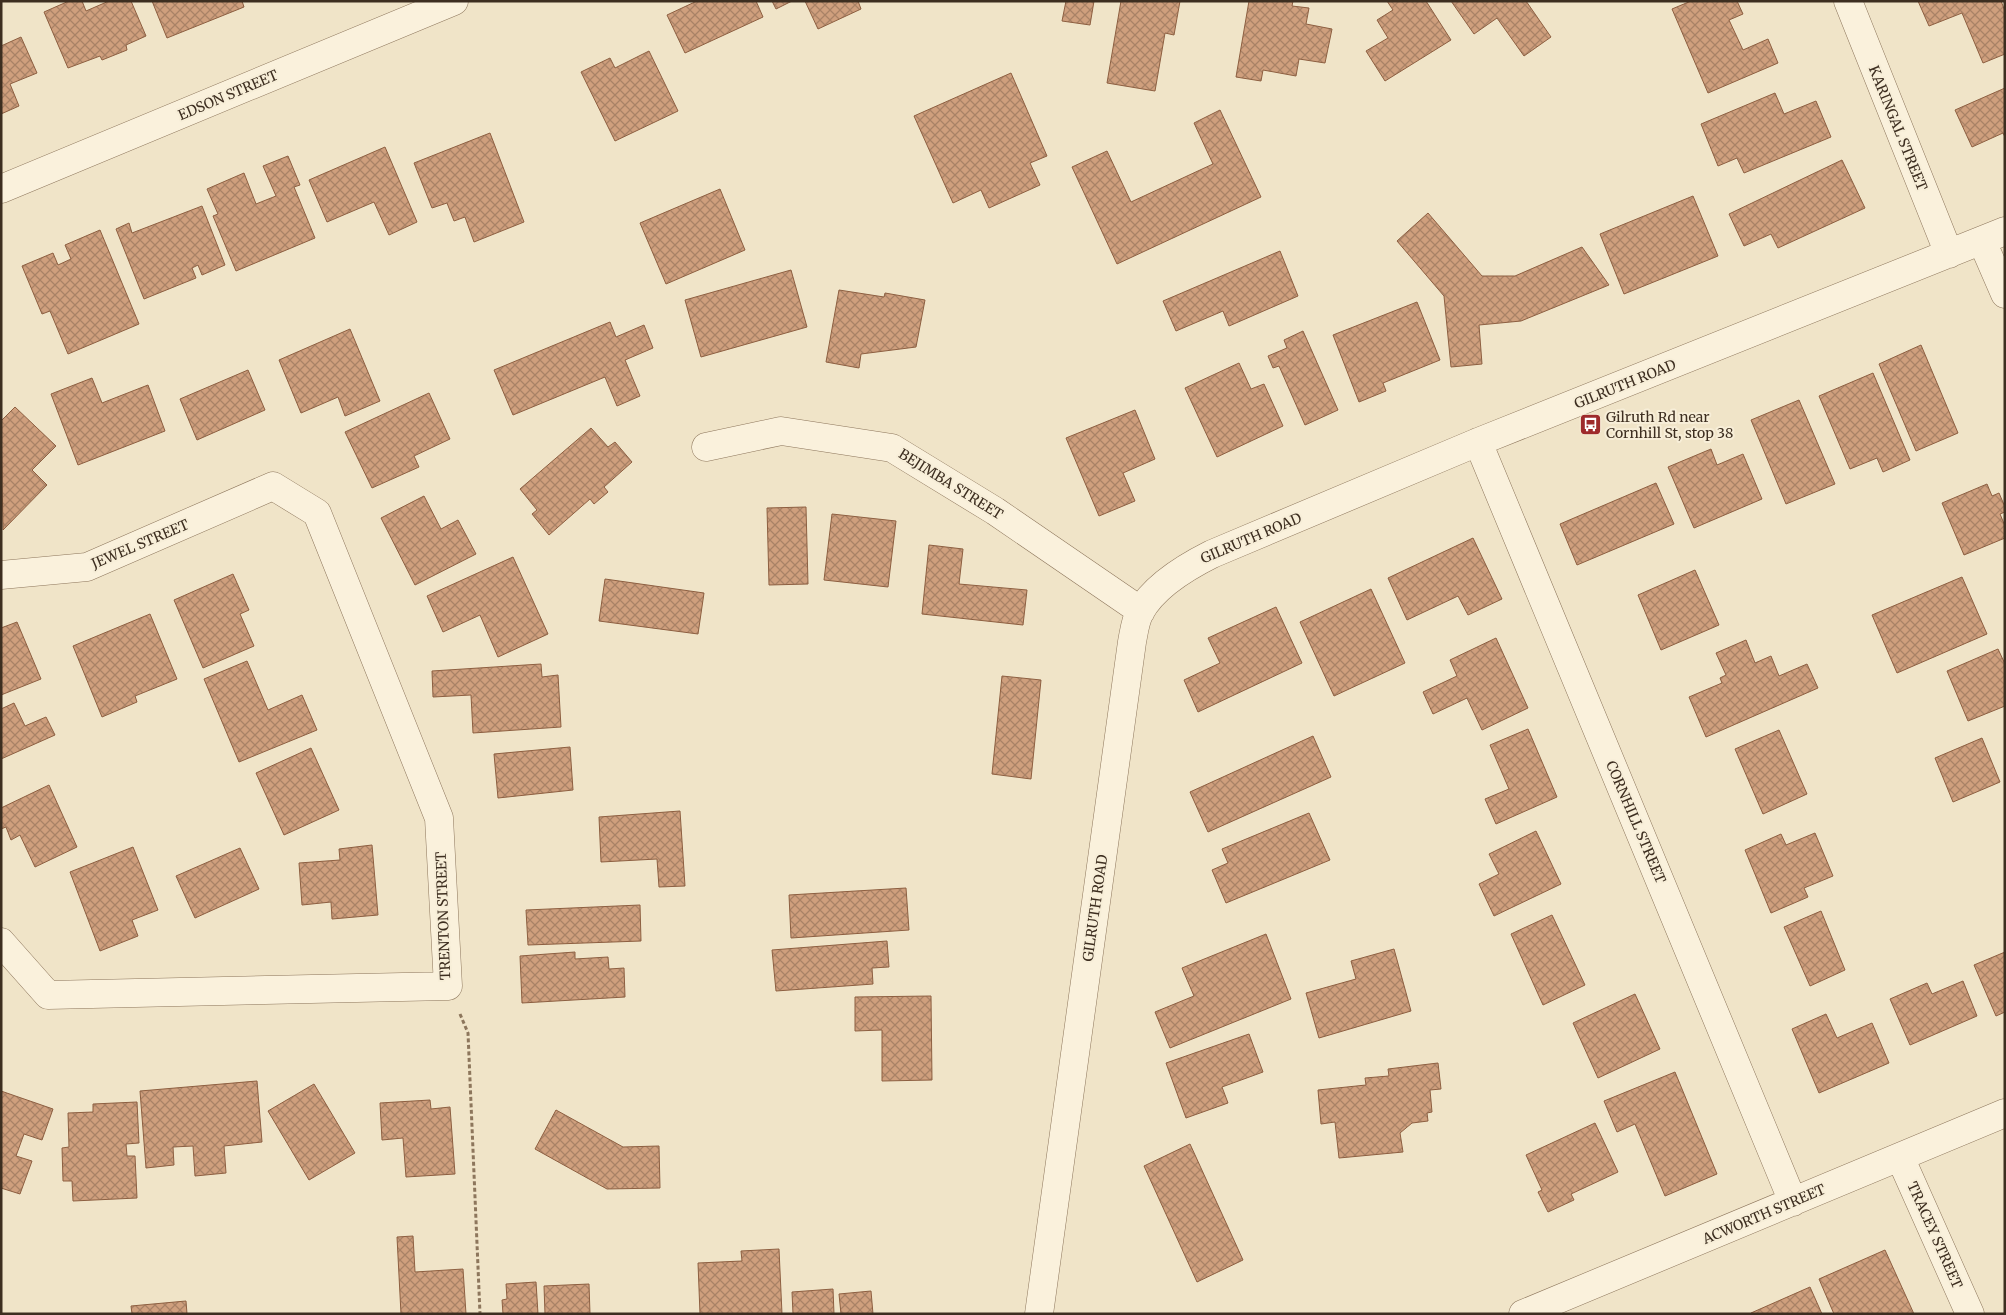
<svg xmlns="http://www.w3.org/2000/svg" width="2006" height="1315" font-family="Merriweather,serif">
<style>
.building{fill:url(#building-cross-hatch);stroke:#8d5f41}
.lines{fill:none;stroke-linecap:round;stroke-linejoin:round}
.minor-casing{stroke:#8d765c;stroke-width:29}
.path{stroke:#8d765c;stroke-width:3;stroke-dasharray:4 2.5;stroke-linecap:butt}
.minor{stroke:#faf1dc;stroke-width:28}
.labels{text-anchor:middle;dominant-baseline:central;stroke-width:4;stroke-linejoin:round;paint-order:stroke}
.street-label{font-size:14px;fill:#3d2e20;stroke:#f7eed8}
.poi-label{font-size:14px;fill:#3d2e20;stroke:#f7eed8;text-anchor:start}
</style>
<defs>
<pattern id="building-cross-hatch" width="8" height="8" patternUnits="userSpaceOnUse" patternTransform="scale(1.25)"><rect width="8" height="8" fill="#cf9f7d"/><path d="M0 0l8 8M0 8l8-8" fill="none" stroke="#a98266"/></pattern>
</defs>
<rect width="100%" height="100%" fill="#f0e4c8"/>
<path class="building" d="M69,1H82L86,11L109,1H131L146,36L126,45L127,50L102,60L100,56L68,68L44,12Z
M152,1H242L244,7L167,38Z
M697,1H756L763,17L685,53L667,15Z
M772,1H792L776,9Z
M805,1H858L861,9L818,29Z
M1066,1H1094L1090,25L1062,21Z
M1121,1H1180L1174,35L1165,33L1155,91L1107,83Z
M1249,1H1293L1292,6L1309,8L1306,24L1332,29L1325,63L1299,59L1296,76L1263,70L1261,81L1236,77Z
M1387,1H1426L1451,40L1385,81L1366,51L1388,38L1377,20L1393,10Z
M1451,1H1526L1551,37L1524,56L1497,18L1474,34Z
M1691,1H1737L1743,14L1729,20L1743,50L1768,39L1778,63L1708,93L1672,9Z
M1918,1H2001L2005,11V54L1983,63L1962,13L1929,26Z
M21,37L37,73L10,84L19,106L1,114V46Z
M649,51L678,111L615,141L581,72L610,58L615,68Z
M1011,73L1047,156L1030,163L1040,185L989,208L981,190L953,203L914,116Z
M2005,88V137L2003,133L1972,147L1955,110Z
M1775,93L1784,114L1816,101L1831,137L1744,173L1737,158L1718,166L1701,124Z
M1220,110L1261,197L1117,264L1072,167L1107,151L1131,202L1213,164L1194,123Z
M490,133L524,222L474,242L465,217L454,221L447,203L432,208L414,163Z
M385,147L417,222L389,235L374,202L327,222L309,180Z
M288,156L300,185L294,187L315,238L236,271L213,216L218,214L207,189L244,173L256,204L276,196L263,166Z
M1842,160L1865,208L1778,248L1771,234L1744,246L1729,214Z
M720,189L745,250L666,284L640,223Z
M1693,196L1718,256L1624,294L1600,234Z
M202,206L225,265L202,275L198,265L192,268L196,278L144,299L116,229L129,223L132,233Z
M1428,213L1482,276H1515L1582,247L1609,285L1521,321L1479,325L1482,364L1451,367L1444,296L1397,241Z
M100,230L139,324L68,354L50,311L42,314L22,266L53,253L58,265L71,259L65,245Z
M1280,251L1298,296L1229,326L1223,311L1176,331L1163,301Z
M791,270L807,327L701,357L685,300Z
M839,290L884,297L885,293L925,300L916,347L861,354L859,368L826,362Z
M1417,302L1440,360L1383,383L1386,391L1359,402L1333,335Z
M610,322L616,337L644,325L653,348L625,360L640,396L617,406L605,377L513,415L494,370Z
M350,329L380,401L345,416L338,397L301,413L279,360Z
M1303,331L1338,410L1305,425L1279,366L1273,368L1268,356L1287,348L1284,340Z
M1921,345L1958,433L1916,451L1879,364Z
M1239,363L1251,389L1264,384L1283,426L1217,457L1185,388Z
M248,370L265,410L197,440L180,399Z
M1873,373L1910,460L1883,472L1877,458L1850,469L1819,396Z
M92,378L102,403L148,385L165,431L78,465L51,394Z
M429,393L450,439L414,456L419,467L372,488L345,432Z
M1799,400L1835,484L1786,504L1751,420Z
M15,407L56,446L32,470L47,485L3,530L1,421Z
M1135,410L1155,459L1123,473L1135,501L1099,516L1066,438Z
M591,428L608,447L615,442L632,462L604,487L608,492L594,504L590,499L549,535L532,514L537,510L520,489Z
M1711,449L1717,465L1743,454L1762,499L1694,528L1668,467Z
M1656,483L1674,524L1577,565L1560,524Z
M1987,484L1992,496L1999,493L2005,507V512L2000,514L2005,526V538L1964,555L1942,503Z
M424,496L441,529L458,520L476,554L415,585L381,518Z
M806,507L808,584L769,585L767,508Z
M832,514L896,521L888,587L824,580Z
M1473,538L1502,599L1468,615L1458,596L1407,620L1388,578Z
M929,545L963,549L959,584L1027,590L1023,625L922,614Z
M513,557L548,634L498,657L480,615L443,632L427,596Z
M1695,570L1719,625L1661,650L1638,595Z
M233,574L249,610L240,614L254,646L203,668L174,600Z
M1962,577L1987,634L1897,673L1872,615Z
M605,579L704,593L698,634L599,621Z
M1371,589L1405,663L1334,696L1300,622Z
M1276,607L1302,663L1198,712L1184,680L1220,663L1208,638Z
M150,614L177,679L135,696L137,702L102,717L73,646Z
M17,622L41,679L1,695V628Z
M1496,638L1528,708L1482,730L1467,698L1433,714L1423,692L1457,676L1450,660Z
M1746,640L1755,663L1771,656L1779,676L1807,664L1818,688L1706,737L1689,697L1722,683L1720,678L1726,675L1716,653Z
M1998,649L2005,664V706L1968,721L1947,671Z
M247,661L268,710L302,695L317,730L239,762L204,679Z
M541,664L542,677L558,675L561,727L473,733L471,695L433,697L432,671Z
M1002,676L1041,680L1031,779L992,774Z
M14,703L25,726L46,717L55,735L1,759V709Z
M1528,729L1557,797L1496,824L1485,799L1509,789L1490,745Z
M1779,730L1807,794L1763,814L1735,749Z
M1313,736L1331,777L1208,832L1190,792Z
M1982,738L2000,782L1953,802L1935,758Z
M570,747L573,790L498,798L494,754Z
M311,748L339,810L284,835L256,773Z
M49,785L77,847L35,867L20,835L11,840L6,827L1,829V808Z
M680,811L685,886L659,887L657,859L601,862L599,817Z
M1309,813L1330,860L1226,903L1212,870L1228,863L1222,849Z
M1536,831L1561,884L1494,916L1479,884L1499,874L1489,854Z
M1815,833L1833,876L1804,888L1808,897L1771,913L1745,850L1781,834L1786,845Z
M372,845L378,915L332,919L331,902L302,905L299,863L340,860L339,849Z
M133,847L158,910L132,920L138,936L100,951L70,872Z
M240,848L259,889L195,918L176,876Z
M906,888L909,930L791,938L789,895Z
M640,905L641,941L528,945L526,910Z
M1821,911L1845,970L1810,986L1784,927Z
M1552,915L1585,985L1543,1005L1511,934Z
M1266,934L1291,999L1170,1048L1155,1012L1194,996L1182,968Z
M887,941L889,967L872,968L873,984L776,991L772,950Z
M1394,949L1411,1011L1319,1038L1306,993L1356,979L1351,961Z
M575,952V959L608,957L609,969L624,968L625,997L522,1003L520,956Z
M2005,952V1012L1996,1016L1974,965Z
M1963,981L1977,1016L1910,1045L1890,999L1927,983L1932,994Z
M1635,994L1660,1049L1598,1078L1573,1023Z
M931,996L932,1080L882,1081V1030L855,1031V997Z
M1826,1014L1837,1038L1872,1023L1889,1063L1819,1093L1792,1029Z
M1249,1034L1263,1072L1222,1087L1228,1103L1186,1118L1166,1063Z
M1438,1063L1441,1089L1430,1090L1432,1112L1427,1113L1428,1121L1412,1123L1400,1133L1403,1152L1339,1158L1335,1122L1321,1124L1318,1090L1366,1085L1365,1078L1389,1076L1388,1069Z
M1675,1072L1717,1174L1665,1196L1635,1124L1617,1132L1604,1101Z
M257,1081L262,1142L224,1146L226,1173L195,1176L193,1146L173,1147L174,1165L146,1168L140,1091Z
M314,1084L355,1153L309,1180L268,1111Z
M1,1091L53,1109L42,1140L24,1134L16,1156L32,1161L20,1194L1,1188Z
M430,1100L431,1109L450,1107L455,1174L406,1177L403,1138L382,1140L380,1103Z
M137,1102L139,1143L126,1144L127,1156H135L137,1198L73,1201L72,1181H63L62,1148L69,1147L68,1113L93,1112V1104Z
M556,1110L623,1147L659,1146L660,1188L607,1189L535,1149Z
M1595,1123L1618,1172L1571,1194L1574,1200L1548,1212L1538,1192L1542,1190L1526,1155Z
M1190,1144L1243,1260L1197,1282L1144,1166Z
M413,1236L415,1272L463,1269L466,1314H401L397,1237Z
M779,1249L782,1314H700L698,1263L742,1261L741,1251Z
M1885,1250L1914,1314H1834L1819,1279Z
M536,1282L538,1314H503L502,1300L507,1299L506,1284Z
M589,1284L590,1314H545L544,1286Z
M1810,1287L1822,1314H1751V1313Z
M833,1289L834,1314H793L792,1292Z
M871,1291L873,1314H841L839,1294Z
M186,1301L187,1314H132L131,1306Z"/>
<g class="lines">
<defs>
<path id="minor" d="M1848,1L1949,254
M1,189L454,1
M1982,241L2005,294
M1478,442L1793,1202
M706,447L781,431L892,448L995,511L1141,611
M1,575L87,567L273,486L317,513L439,818L448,986L48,995L1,942
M1900,1157L1970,1314
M1039,1314L1132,642C1134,632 1135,621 1140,612C1154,586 1186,567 1212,554L1478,442L2005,231
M1523,1314L2005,1113"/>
</defs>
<use href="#minor" class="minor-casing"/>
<path class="path" d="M460,1014L468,1033L480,1314"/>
<use href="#minor" class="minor"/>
</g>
<defs>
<symbol id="bus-square" viewBox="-11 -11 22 22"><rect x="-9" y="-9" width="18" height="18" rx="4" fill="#9e2a2b" stroke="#f7eed8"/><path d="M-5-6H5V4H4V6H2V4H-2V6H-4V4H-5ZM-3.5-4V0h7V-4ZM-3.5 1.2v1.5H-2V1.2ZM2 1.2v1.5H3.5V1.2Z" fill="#fff"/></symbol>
</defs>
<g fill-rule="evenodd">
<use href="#bus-square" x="1578" y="412" width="25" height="25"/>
</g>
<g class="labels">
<g class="street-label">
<text transform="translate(228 95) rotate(-23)">EDSON STREET</text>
<text transform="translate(1898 128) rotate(68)">KARINGAL STREET</text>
<text transform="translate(1625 384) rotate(-22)">GILRUTH ROAD</text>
<text transform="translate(951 484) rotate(32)">BEJIMBA STREET</text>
<text transform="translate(1251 538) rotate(-23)">GILRUTH ROAD</text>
<text transform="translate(140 544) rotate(-23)">JEWEL STREET</text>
<text transform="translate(1636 822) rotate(67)">CORNHILL STREET</text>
<text transform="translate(1095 908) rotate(-82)">GILRUTH ROAD</text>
<text transform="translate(443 916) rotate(-92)">TRENTON STREET</text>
<text transform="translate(1764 1214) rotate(-23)">ACWORTH STREET</text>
<text transform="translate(1935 1235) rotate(66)">TRACEY STREET</text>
</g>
<g class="poi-label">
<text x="1606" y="417">Gilruth Rd near<tspan x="1606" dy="16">Cornhill St, stop 38</tspan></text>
</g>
</g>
<rect width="2006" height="1315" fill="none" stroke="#3d2e20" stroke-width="5"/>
</svg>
